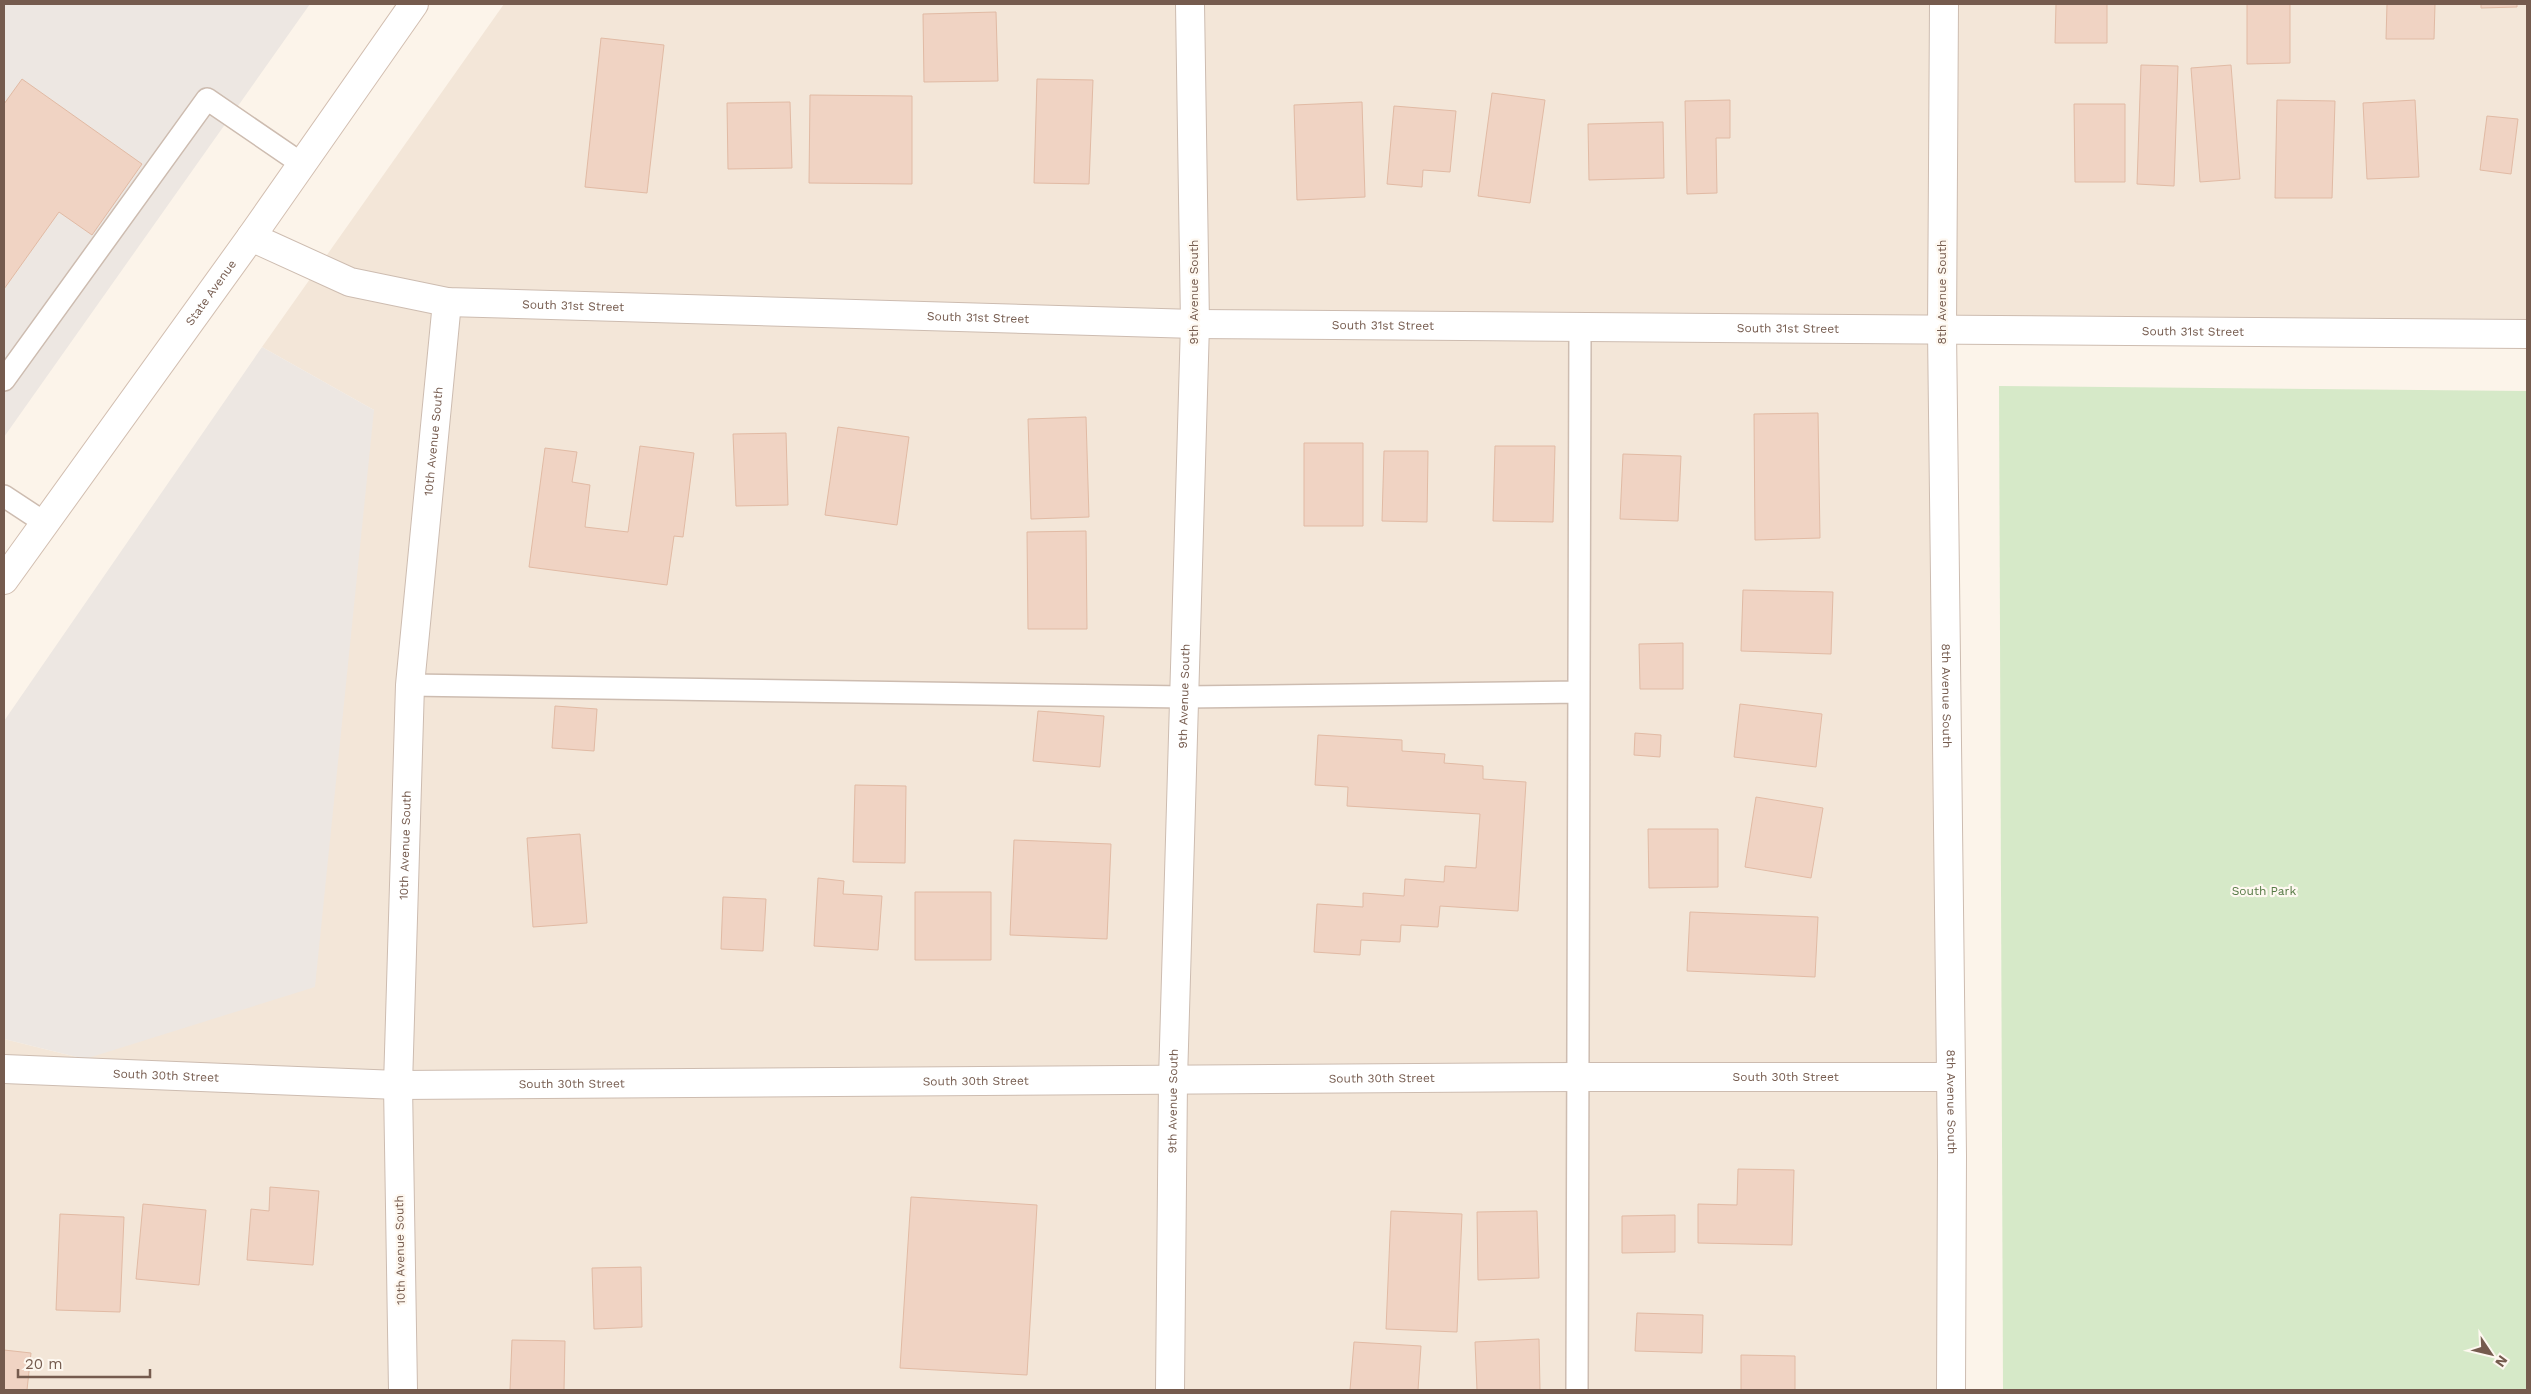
<svg xmlns="http://www.w3.org/2000/svg" width="2531" height="1394" font-family="'Work Sans',sans-serif">
<style>
.residential{fill:#f3e6d8}
.industrial{fill:#ede7e2}
.green{fill:#d6e9c8}
.building{fill:#f0d3c3;stroke:#e1baa4}
.lines{fill:none;stroke-linecap:round;stroke-linejoin:round}
.lane-casing{stroke:#cdbcb0;stroke-width:24}
.street-casing{stroke:#cdbcb0;stroke-width:30}
.secondary-casing{stroke:#d2beb0;stroke-width:30}
.lane{stroke:#fff;stroke-width:21}
.street{stroke:#fff;stroke-width:28}
.secondary{stroke:#fff;stroke-width:28}
.labels{text-anchor:middle;dominant-baseline:central;stroke-width:4.5;stroke-linejoin:round;paint-order:stroke}
.street-label{font-size:12px;fill:#755b4e;stroke:#fef8f0}
.park-label{font-size:12px;fill:#577a46;stroke:#fef8f0}
</style>
<rect width="100%" height="100%" fill="#fcf4ea"/>
<path class="residential" d="M504,4H2527V326L1942,330L1943,1390H4V1039L85,1059L374,410L262,347Z"/>
<path class="industrial" d="M4,4H310L4,437Z
M262,347L374,410L315,987L85,1059L4,1039V721Z"/>
<path class="green" d="M1999,386L2527,391V1390H2003Z"/>
<path class="building" d="M2056,4H2107V43H2055Z
M2247,4H2290V63L2247,64Z
M2387,4H2435L2434,39H2386Z
M2481,4H2517V7L2481,8Z
M996,12L998,81L924,82L923,14Z
M601,38L664,45L647,193L585,187Z
M2141,65L2178,66L2174,186L2137,184Z
M2231,65L2240,179L2200,182L2191,68Z
M22,79L142,164L92,235L59,212L4,289V104Z
M1037,79L1093,80L1089,184L1034,183Z
M1492,93L1545,100L1530,203L1478,196Z
M810,95L912,96V184L809,183Z
M1730,100V138H1716L1717,193L1687,194L1685,101Z
M2277,100L2335,101L2332,198H2275Z
M2415,100L2419,177L2367,179L2363,103Z
M790,102L792,168L728,169L727,103Z
M1362,102L1365,197L1297,200L1294,105Z
M2074,104H2125V182H2075Z
M1394,106L1456,111L1450,172L1423,170L1422,187L1387,184Z
M2487,116L2518,119L2511,174L2480,170Z
M1663,122L1664,178L1589,180L1588,124Z
M1818,413L1820,538L1755,540L1754,414Z
M1086,417L1089,517L1031,519L1028,419Z
M838,427L909,437L897,525L825,515Z
M786,433L788,505L736,506L733,434Z
M1304,443H1363V526H1304Z
M640,446L694,453L683,537L674,536L667,585L529,567L545,448L577,452L572,482L590,485L585,527L628,532Z
M1495,446H1555L1553,522L1493,521Z
M1384,451H1428L1427,522L1382,521Z
M1623,454L1681,456L1678,521L1620,519Z
M1086,531L1087,629H1028L1027,532Z
M1743,590L1833,592L1831,654L1741,651Z
M1683,643V689H1640L1639,644Z
M1740,704L1822,714L1816,767L1734,757Z
M555,706L597,709L594,751L552,748Z
M1038,711L1104,716L1100,767L1033,761Z
M1635,733L1661,735L1660,757L1634,755Z
M1318,735L1402,740V751L1445,754L1444,763L1483,766V779L1526,782L1518,911L1440,906L1438,927L1401,925L1400,942L1361,940L1360,955L1314,952L1317,904L1363,907V893L1404,896L1405,879L1444,882L1445,866L1476,868L1480,814L1347,806L1348,787L1315,785Z
M855,785L906,786L905,863L853,862Z
M1756,797L1823,808L1811,878L1745,867Z
M1648,829H1718V887L1649,888Z
M580,834L587,923L533,927L527,838Z
M1014,840L1111,844L1107,939L1010,935Z
M818,878L844,881L843,894L882,896L878,950L814,946Z
M915,892H991V960H915Z
M723,897L766,899L763,951L721,949Z
M1690,912L1818,917L1815,977L1687,971Z
M1738,1169L1794,1170L1792,1245L1698,1243V1204L1737,1205Z
M270,1187L319,1191L313,1265L247,1260L251,1209L269,1211Z
M911,1197L1037,1205L1027,1375L900,1368Z
M143,1204L206,1210L199,1285L136,1279Z
M1391,1211L1462,1214L1457,1332L1386,1329Z
M1537,1211L1539,1278L1478,1280L1477,1212Z
M60,1214L124,1217L120,1312L56,1310Z
M1675,1215V1252L1622,1253V1216Z
M641,1267L642,1327L594,1329L592,1268Z
M1637,1313L1703,1315L1702,1353L1635,1351Z
M1539,1339L1540,1390H1477L1475,1342Z
M512,1340L565,1341L564,1390H510Z
M1354,1342L1421,1346L1418,1390H1350Z
M4,1350L31,1353L27,1390H4Z
M1741,1355L1795,1356V1390H1741Z"/>
<g class="lines">
<defs>
<path id="lane" d="M4,380L207,99L302,164
M4,496L45,523
M410,685L1184,697L1579,692
M1577,1390L1580,328"/>
<g id="street">
<path id="s1" d="M1944,4L1942,330L1952,1156L1951,1390"/>
<path id="s2" d="M251,237L350,282L447,302L1195,324L2527,334"/>
<path id="s3" d="M4,1069L398,1085L1577,1077H1950"/>
<path id="s4" d="M403,1390L398,1085L410,685L447,302"/>
<path id="s5" d="M1170,1390L1173,1080L1195,324L1190,4"/>
</g>
<g id="secondary">
<path id="s6" d="M4,580L251,237L414,4"/>
</g>
</defs>
<use href="#lane" class="lane-casing"/>
<use href="#street" class="street-casing"/>
<use href="#secondary" class="secondary-casing"/>
<use href="#lane" class="lane"/>
<use href="#street" class="street"/>
<use href="#secondary" class="secondary"/>
</g>
<g class="labels">
<g class="street-label">
<text transform="translate(1194 292) rotate(-90)">9th Avenue South</text>
<text transform="translate(1942 292) rotate(-90)">8th Avenue South</text>
<text stroke="none"><textPath href="#s6" startOffset="354">State Avenue</textPath></text>
<text stroke="none"><textPath href="#s2" startOffset="334">South 31st Street</textPath></text>
<text stroke="none"><textPath href="#s2" startOffset="739">South 31st Street</textPath></text>
<text stroke="none"><textPath href="#s2" startOffset="1144">South 31st Street</textPath></text>
<text stroke="none"><textPath href="#s2" startOffset="1549">South 31st Street</textPath></text>
<text stroke="none"><textPath href="#s2" startOffset="1954">South 31st Street</textPath></text>
<text stroke="none"><textPath href="#s4" startOffset="950">10th Avenue South</textPath></text>
<text stroke="none"><textPath href="#s5" startOffset="694">9th Avenue South</textPath></text>
<text stroke="none"><textPath href="#s1" startOffset="692">8th Avenue South</textPath></text>
<text stroke="none"><textPath href="#s4" startOffset="545">10th Avenue South</textPath></text>
<text stroke="none"><textPath href="#s3" startOffset="162">South 30th Street</textPath></text>
<text stroke="none"><textPath href="#s3" startOffset="1782">South 30th Street</textPath></text>
<text stroke="none"><textPath href="#s3" startOffset="1378">South 30th Street</textPath></text>
<text stroke="none"><textPath href="#s3" startOffset="972">South 30th Street</textPath></text>
<text stroke="none"><textPath href="#s3" startOffset="568">South 30th Street</textPath></text>
<text stroke="none"><textPath href="#s5" startOffset="289">9th Avenue South</textPath></text>
<text stroke="none"><textPath href="#s1" startOffset="1098">8th Avenue South</textPath></text>
<text transform="translate(400 1250) rotate(-91)">10th Avenue South</text>
</g>
<g class="park-label">
<text x="2264" y="891">South Park</text>
</g>
</g>
<rect width="2531" height="1394" fill="none" stroke="#755b4e" stroke-width="10"/>
<g transform="translate(2491 1354) rotate(125)" stroke="#fef8f0" stroke-width="4" paint-order="stroke">
<path d="M0-4L9 19L0 12L-9 19Z" fill="#755b4e"/>
<text y="-8" font-size="14" font-weight="bold" text-anchor="middle" fill="#755b4e">N</text>
</g>
<path d="M18 1369v8h132v-8" fill="none" stroke="#755b4e" stroke-width="2.5"/>
<text x="25" y="1369" font-size="15" fill="#755b4e" stroke="#fef8f0" stroke-width="4" paint-order="stroke">20 m</text>
</svg>
